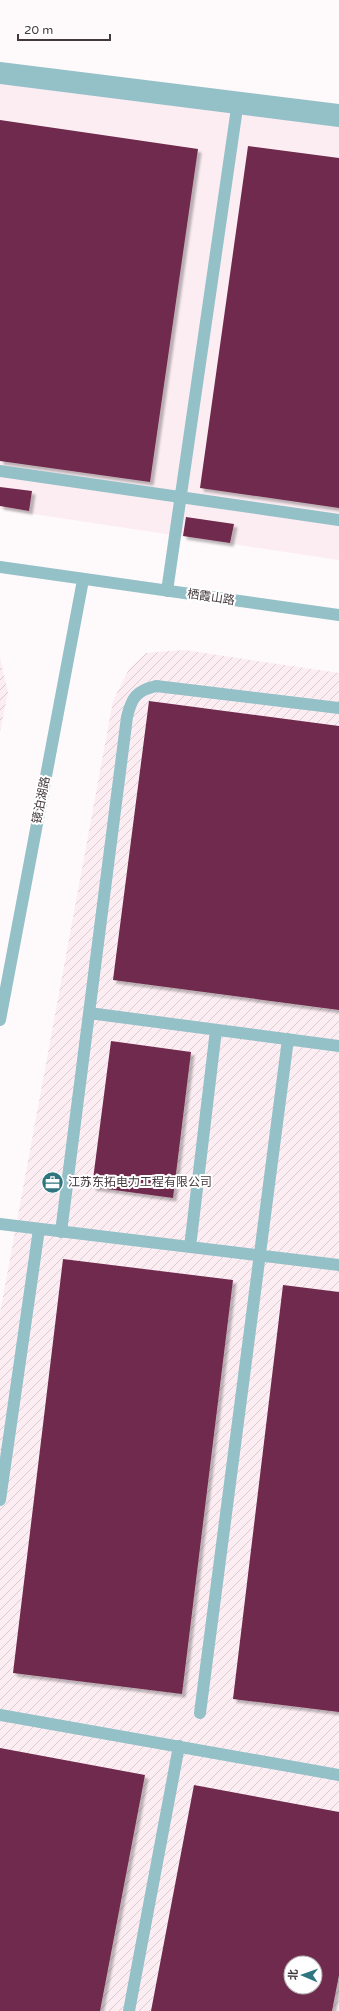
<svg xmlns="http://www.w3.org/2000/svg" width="339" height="2011" font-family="'Varela Round','Noto Sans SC',sans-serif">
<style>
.built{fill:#fcedf3}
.industrial{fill:url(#industrial-furrows);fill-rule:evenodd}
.building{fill:#702b4d;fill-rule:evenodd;filter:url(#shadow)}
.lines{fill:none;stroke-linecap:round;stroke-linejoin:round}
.minor{stroke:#94c0c7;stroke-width:12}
.labels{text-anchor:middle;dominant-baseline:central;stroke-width:4;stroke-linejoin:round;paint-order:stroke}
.street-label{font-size:12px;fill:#43393d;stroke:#fff}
.poi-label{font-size:12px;fill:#43393d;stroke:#fff;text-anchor:start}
</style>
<defs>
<pattern id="industrial-furrows" width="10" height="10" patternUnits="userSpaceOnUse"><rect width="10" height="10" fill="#fcedf3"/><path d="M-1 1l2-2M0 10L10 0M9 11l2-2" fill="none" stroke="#d9ccd1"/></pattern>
<filter id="shadow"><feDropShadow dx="3.5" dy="3.5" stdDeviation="1" flood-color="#0004"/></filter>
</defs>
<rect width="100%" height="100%" fill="#fef9fb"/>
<path class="built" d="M0,78L339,119V560L0,509Z"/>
<path class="industrial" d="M184,650L339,673V2011H0V1313L113,701L129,669L146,653ZM291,1963H315V1987H291Z
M0,658L8,692L0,732Z"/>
<path class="building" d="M0,120L198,149L150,482L0,461Z
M248,146L339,158V508L200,488Z
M0,487L32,491L29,511L0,506Z
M186,517L234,524L230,543L183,536Z
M149,701L339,726V1010L113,980Z
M111,1041L191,1052L173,1198L92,1187Z
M63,1259L233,1280L182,1694L13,1673Z
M283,1285L339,1292V1712L233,1699Z
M0,1748L145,1775L100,2011H0Z
M194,1785L339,1812V1975L332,2011H151ZM291,1963H315V1987H291Z"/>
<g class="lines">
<path class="minor" d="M0,68L339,110
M0,78L339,121
M0,471L339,520
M0,567L339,615
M167,591L237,108
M89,1013L339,1046
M0,1020L83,580
M0,1224L339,1265
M61,1232L127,717C132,697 136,691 156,686L339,708
M190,1247L216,1030
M0,1500L39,1229
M200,1713L288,1039
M0,1715L339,1775
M129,2011L179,1746"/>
</g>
<defs>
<symbol id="office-disc" viewBox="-11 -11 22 22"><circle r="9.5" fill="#2e7580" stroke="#fff"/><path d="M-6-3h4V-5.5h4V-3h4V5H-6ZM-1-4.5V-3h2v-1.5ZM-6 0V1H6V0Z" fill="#fff"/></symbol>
</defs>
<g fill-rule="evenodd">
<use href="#office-disc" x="40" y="1170" width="25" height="25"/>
</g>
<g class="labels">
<g class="street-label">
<text transform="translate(211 597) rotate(8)">栖霞山路</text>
<text transform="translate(41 800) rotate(-79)">镜泊湖路</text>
</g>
<g class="poi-label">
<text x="68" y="1182">江苏东拓电力工程有限公司</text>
</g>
</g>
<g transform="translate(303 1975) rotate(272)"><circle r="19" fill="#ffffff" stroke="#b4b0b1"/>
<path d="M0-3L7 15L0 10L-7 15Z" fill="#2e7580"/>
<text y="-6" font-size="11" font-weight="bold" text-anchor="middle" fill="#43393d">北</text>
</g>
<path d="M18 34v6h92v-6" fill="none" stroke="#43393d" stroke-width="2"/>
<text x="24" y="34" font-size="12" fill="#43393d" stroke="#ffffff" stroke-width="3" paint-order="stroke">20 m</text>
</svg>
